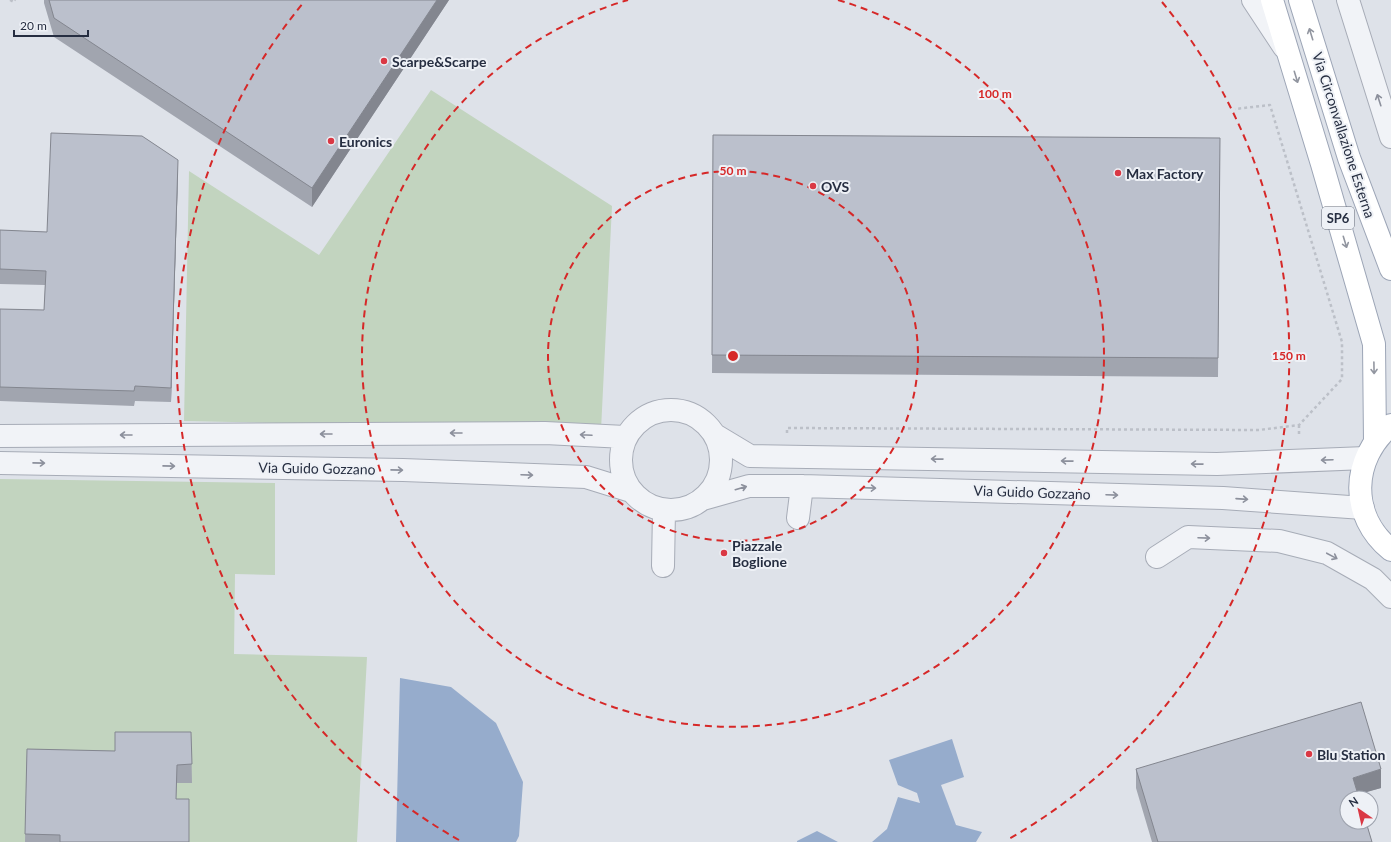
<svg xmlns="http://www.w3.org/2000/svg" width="1391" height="842" font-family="Lato,sans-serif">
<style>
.green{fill:#c2d4bf}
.water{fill:#96accc}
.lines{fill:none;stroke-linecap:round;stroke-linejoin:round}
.minor-casing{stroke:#a7acb7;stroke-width:24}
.major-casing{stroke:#9ca5b6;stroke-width:24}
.path{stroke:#bcc0c8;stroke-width:2.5;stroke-dasharray:3 3;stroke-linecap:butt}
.minor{stroke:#f1f3f7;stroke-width:22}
.major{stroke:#fff;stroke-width:22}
.wall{fill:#a1a5af}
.shaded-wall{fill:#83868f}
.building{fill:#bbc0cc;stroke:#83868f}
.oneway{stroke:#9296a0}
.oneway2{stroke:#8c909c}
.ring{fill:none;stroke:#d62828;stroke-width:2;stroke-dasharray:7 5}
.poi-dot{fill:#da3844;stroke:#eef1f6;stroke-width:1.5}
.labels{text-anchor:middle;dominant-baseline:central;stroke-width:4;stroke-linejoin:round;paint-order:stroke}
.shield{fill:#eef1f6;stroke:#626877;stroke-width:1}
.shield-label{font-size:13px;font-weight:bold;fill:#262e41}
.poi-label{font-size:14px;font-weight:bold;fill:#262e41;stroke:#eef1f6;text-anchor:start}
.street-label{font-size:14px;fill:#262e41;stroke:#eef1f6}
.centre{fill:#d62828;stroke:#eef1f6;stroke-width:2}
.ring-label{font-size:12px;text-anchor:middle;font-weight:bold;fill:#d62828;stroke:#eef1f6;stroke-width:4;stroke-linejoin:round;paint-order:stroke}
</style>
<rect width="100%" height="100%" fill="#dee2e9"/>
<path class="green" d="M431,90L612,206L601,430L184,421L189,171L319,255Z
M0,479L275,483V575L235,574L234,654L367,657L357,842H0Z"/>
<path class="water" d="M400,678L451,687L496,723L523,782L519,836L516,842H396Z
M952,739L964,777L941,785L956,825L982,832L976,842H872L887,829L898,797L920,803L917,793L898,785L889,760Z
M817,831L838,842H797V841Z"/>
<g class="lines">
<defs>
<path id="minor" d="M1253,0L1284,47
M1348,0L1391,137
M621 460a50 50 0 1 1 100 0a50 50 0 1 1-100 0Z
M715,435L750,456L1217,464L1366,458
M0,436L545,433L625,437
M0,463L403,470L586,477L631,491
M703,499L749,486H802L1223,498L1363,508
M798,518L802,486
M1157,557L1188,537L1279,541L1327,553L1373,579L1391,597
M663,566L664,510"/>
<path id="major" d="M1272,0L1322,164L1374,344L1375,442
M1300,0L1349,158L1391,269
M1391,425C1351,459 1349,516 1391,550"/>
</defs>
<use href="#minor" class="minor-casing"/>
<use href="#major" class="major-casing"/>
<path class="path" d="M10,0L14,2L15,0
M1299,425V437
M787,433V428L1259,430L1299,425L1342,379V342L1270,105L1235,109"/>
<use href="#minor" class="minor"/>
<use href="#major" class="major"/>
</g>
<path class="wall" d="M44,0H449L312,207L54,37L44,3Z
M713,135L1220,138L1218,377L712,373Z
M178,174L171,402L135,401L134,406L0,401V309L44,310L45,285L0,284V230L47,232Z
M191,732L192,783H177L176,799L189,842H25L27,749L115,751Z
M1136,769L1381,788L1358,794L1372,842H1152L1136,788Z"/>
<path class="shaded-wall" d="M437,0H449L312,207V188Z
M178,160V174L171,402V388Z
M1381,769V788L1353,796V778Z"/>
<path class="building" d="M49,0H437L312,188L54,18Z
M51,133L142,136L178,160L171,388L135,386L134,391L0,387V309L44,310L46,271L0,269V230L47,232Z
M713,135L1220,138L1218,358L712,355Z
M1361,702L1381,769L1353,778L1359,798H1347V822H1366L1372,842H1158L1136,769Z
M115,732H191L192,764L177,765L176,799H189V842H60V835L25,834L27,749L115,751Z"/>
<defs><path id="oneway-shaft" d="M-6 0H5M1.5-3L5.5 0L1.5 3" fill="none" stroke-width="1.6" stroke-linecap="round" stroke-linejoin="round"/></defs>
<g class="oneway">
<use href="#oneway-shaft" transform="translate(1311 34) rotate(-107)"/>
<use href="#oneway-shaft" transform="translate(1296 77) rotate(73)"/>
<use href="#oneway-shaft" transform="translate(1345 242) rotate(73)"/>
<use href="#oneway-shaft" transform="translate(1374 368) rotate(89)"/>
</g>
<g class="oneway2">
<use href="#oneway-shaft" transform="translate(1379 100) rotate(-108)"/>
<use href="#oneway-shaft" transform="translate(456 433) rotate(180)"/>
<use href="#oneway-shaft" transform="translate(326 434) rotate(180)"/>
<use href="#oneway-shaft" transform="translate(126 435) rotate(180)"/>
<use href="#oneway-shaft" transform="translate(586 435) rotate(-177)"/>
<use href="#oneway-shaft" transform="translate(937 459) rotate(-179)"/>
<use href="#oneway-shaft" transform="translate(1327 460) rotate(178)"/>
<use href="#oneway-shaft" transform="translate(1067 461) rotate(-179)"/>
<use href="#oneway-shaft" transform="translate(39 463) rotate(1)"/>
<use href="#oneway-shaft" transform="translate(1197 464) rotate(-179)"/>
<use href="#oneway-shaft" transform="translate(169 466) rotate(1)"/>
<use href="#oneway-shaft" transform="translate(397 470) rotate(1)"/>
<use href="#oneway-shaft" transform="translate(527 475) rotate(2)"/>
<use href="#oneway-shaft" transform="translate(741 488) rotate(-16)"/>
<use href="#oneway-shaft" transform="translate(870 488) rotate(2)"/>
<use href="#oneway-shaft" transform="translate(1112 495) rotate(2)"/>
<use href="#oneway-shaft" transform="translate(1242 499) rotate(4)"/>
<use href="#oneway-shaft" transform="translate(1204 538) rotate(2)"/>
<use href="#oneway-shaft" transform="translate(1332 556) rotate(28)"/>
</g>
<g class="ring">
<circle cx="733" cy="356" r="185"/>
<path d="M838 0A371 371 0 1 1 628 0"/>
<path d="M459 840A556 556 0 0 1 304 2M1162 2A556 556 0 0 1 1007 840"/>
</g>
<g class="poi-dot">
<circle cx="384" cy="61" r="4"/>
<circle cx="331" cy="141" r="4"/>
<circle cx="1118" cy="173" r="4"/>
<circle cx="813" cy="186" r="4"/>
<circle cx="724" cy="553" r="4"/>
<circle cx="1309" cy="754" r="4"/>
</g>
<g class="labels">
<rect class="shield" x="1322" y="207" width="32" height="22" rx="3"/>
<g class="shield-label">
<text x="1338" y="218">SP6</text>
</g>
<g class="poi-label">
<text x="392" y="61">Scarpe&amp;Scarpe</text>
<text x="339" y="141">Euronics</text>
<text x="1126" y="173">Max Factory</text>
<text x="821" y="186">OVS</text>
<text x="732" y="545">Piazzale<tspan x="732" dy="16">Boglione</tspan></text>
<text x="1317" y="754">Blu Station</text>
</g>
<g class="street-label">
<text transform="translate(1344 135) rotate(72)">Via Circonvallazione Esterna</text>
<text transform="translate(317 468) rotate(1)">Via Guido Gozzano</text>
<text transform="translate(1032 492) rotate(2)">Via Guido Gozzano</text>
</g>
</g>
<circle cx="733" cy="356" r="6" class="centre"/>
<g class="ring-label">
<text x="995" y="98">100 m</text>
<text x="733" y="175">50 m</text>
<text x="1289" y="360">150 m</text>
</g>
<g transform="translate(1359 810) rotate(326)"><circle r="19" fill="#eef1f6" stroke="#9ea3ae"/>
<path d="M0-3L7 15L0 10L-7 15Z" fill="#da3844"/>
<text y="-6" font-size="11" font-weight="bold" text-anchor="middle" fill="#262e41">N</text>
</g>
<path d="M14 30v6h74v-6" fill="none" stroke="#262e41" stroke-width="2"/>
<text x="20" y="30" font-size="12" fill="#262e41" stroke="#eef1f6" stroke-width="3" paint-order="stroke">20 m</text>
</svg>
